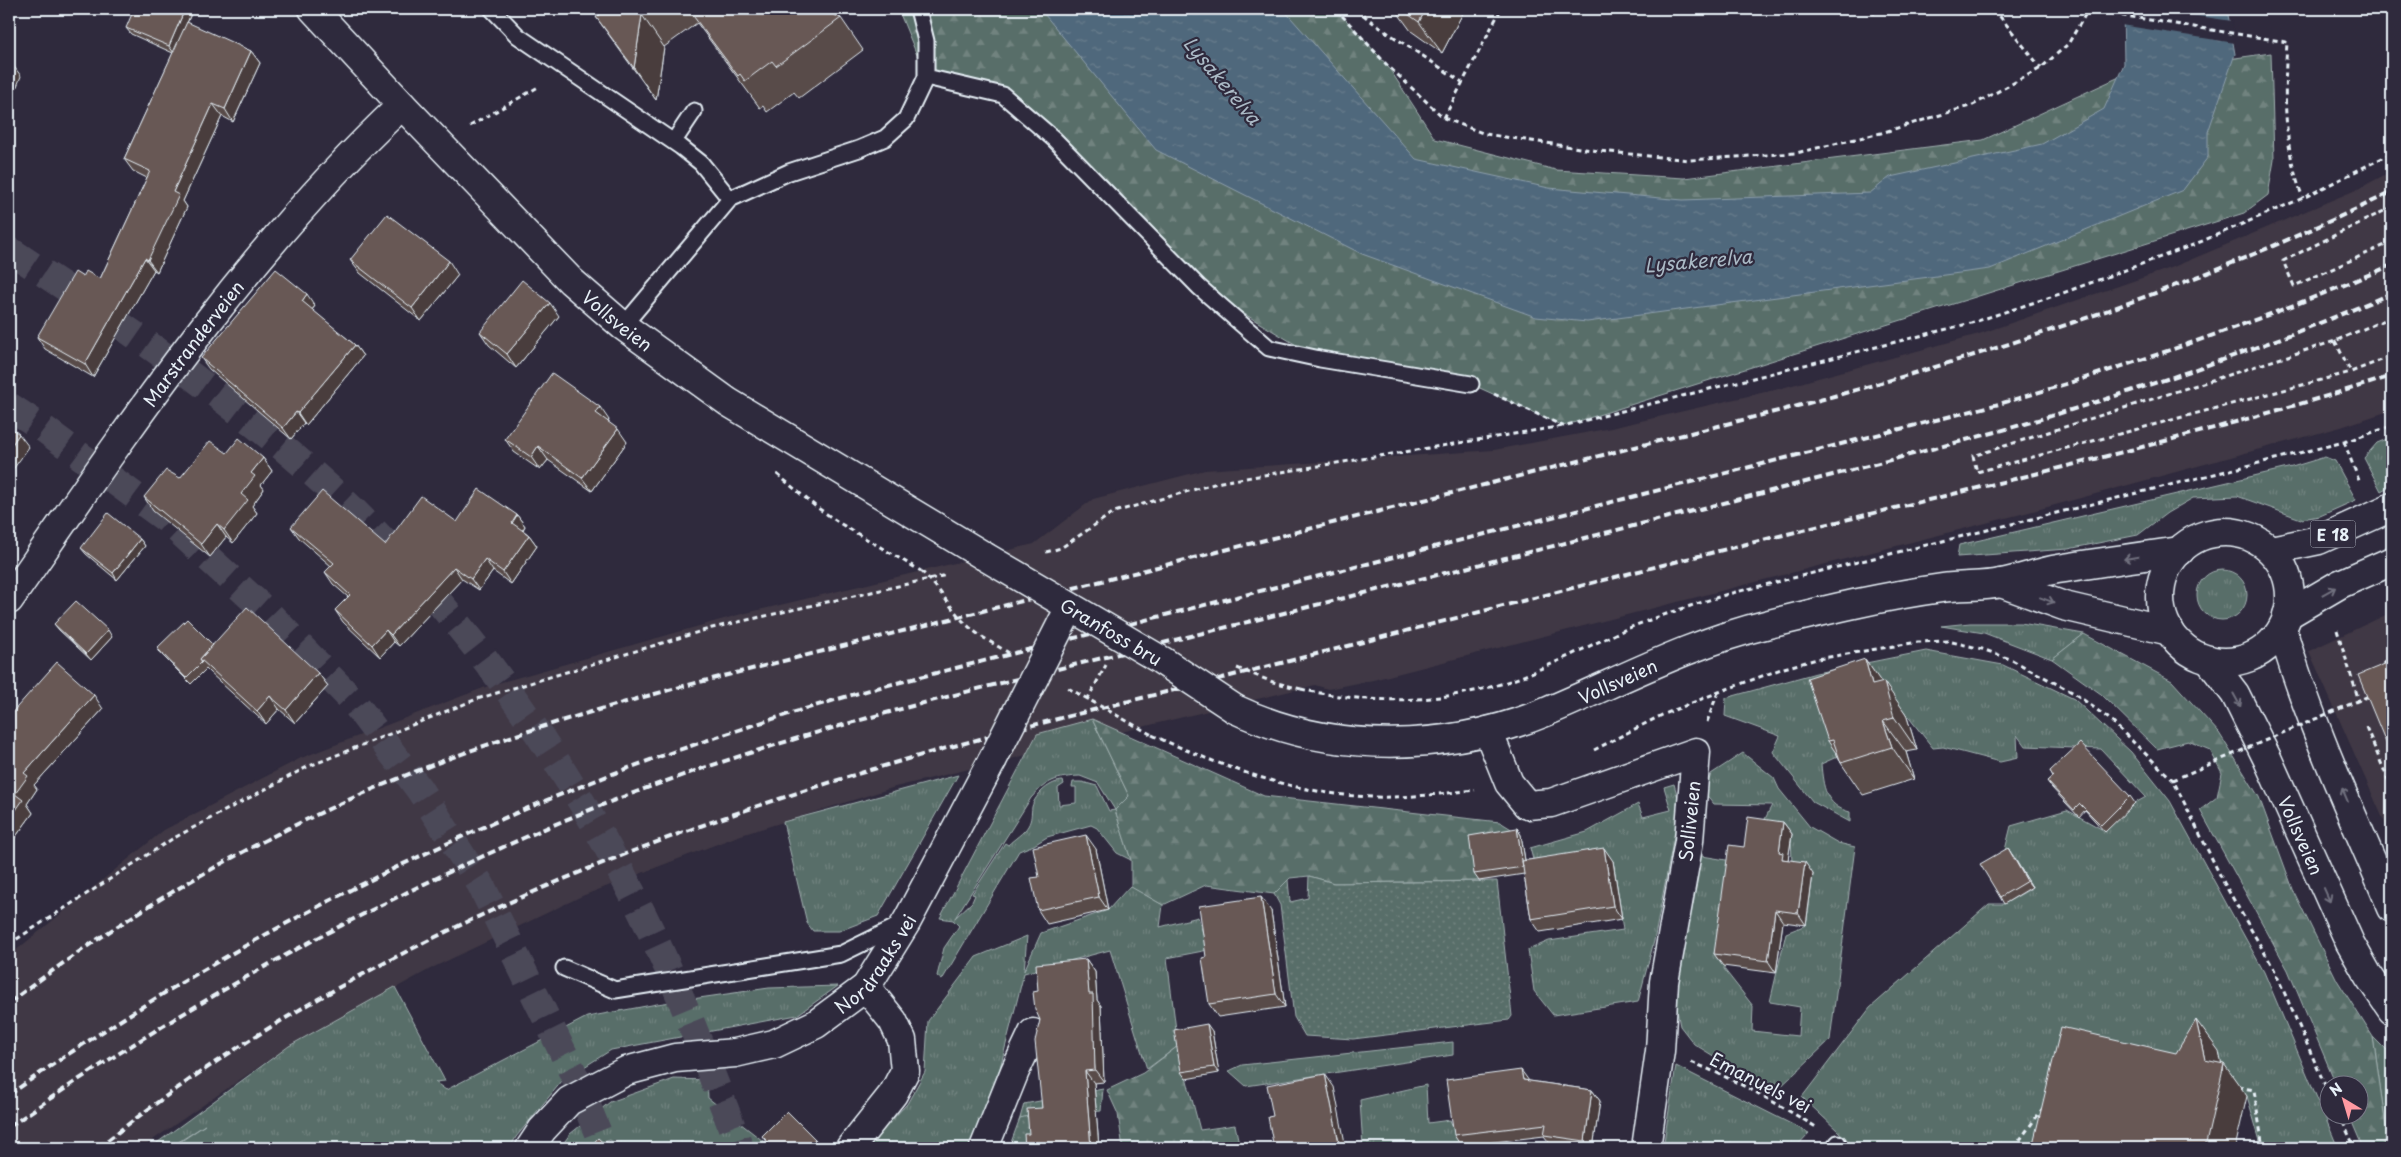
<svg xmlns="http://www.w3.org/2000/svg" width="2401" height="1157" font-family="'Playpen Sans',sans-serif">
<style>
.built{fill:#403844}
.grass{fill:url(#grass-tufts);stroke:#a0b0b0;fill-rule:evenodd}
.forest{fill:url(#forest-firs);stroke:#a0b0b0}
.garden{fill:url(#garden-dots);stroke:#a0b0b0}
.water{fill:url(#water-ripples);stroke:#8d9fad}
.pier{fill:#2f2a3d}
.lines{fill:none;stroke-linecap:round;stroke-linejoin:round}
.highway-tunnel{stroke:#4b4859;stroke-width:28;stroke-dasharray:28 14;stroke-linecap:butt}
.lane-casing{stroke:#e8f1f8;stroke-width:19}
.street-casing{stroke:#e8f1f8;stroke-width:31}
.secondary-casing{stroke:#e8f1f8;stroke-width:31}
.highway-casing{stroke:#e8f1f8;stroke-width:31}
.path{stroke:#e8f1f8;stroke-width:3;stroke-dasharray:5 4;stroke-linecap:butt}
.lane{stroke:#2f2a3d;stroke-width:15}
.street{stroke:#2f2a3d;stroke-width:28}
.secondary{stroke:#2f2a3d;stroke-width:28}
.highway{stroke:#2f2a3d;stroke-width:28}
.rail{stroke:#e8f1f8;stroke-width:4;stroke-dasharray:8 4;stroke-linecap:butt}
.street-bridge-casing{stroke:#e8f1f8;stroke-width:31;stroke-linecap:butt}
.secondary-bridge-casing{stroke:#e8f1f8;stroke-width:31;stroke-linecap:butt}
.path-bridge{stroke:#e8f1f8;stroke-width:3;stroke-dasharray:5 4;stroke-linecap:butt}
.street-bridge{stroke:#2f2a3d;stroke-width:28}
.secondary-bridge{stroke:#2f2a3d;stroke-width:28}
.wall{fill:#594c49;stroke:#e8f1f8}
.shaded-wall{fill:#483e3c;stroke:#e8f1f8}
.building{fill:#675855;stroke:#e8f1f8}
.oneway{stroke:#70707e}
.labels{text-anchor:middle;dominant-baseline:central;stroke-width:4.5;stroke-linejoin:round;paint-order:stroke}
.shield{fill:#2f2a3d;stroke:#b0b5c0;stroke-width:1}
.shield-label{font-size:16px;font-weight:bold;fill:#e8f1f8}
.street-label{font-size:18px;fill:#e8f1f8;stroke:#2f2a3d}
.water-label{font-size:19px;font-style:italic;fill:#abbac6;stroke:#2f2a3d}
</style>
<defs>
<pattern id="grass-tufts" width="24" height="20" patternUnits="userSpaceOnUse" patternTransform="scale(1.25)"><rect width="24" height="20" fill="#596e69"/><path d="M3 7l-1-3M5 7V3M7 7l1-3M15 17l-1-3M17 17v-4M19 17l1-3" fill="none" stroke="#71837f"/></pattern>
<pattern id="forest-firs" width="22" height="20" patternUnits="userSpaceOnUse" patternTransform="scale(1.25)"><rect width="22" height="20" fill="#596e69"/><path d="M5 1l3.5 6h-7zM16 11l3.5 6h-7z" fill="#71837f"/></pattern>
<pattern id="garden-dots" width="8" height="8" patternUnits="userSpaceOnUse" patternTransform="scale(1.25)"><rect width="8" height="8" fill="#596e69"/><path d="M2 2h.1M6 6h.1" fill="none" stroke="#71837f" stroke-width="1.8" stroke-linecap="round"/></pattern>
<pattern id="water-ripples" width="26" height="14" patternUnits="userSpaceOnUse" patternTransform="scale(1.25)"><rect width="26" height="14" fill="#50687b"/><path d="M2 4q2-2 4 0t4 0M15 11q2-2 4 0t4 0" fill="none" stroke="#697e8e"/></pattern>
</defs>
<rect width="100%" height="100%" fill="#2f2a3d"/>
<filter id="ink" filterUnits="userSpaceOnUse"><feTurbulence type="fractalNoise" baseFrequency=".02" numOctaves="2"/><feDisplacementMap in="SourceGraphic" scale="10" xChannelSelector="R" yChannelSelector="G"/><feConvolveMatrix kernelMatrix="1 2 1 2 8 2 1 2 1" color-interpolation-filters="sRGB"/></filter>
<g filter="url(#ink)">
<path class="built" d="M2392,171V410L2341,427L2033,511L1373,680L1328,689L1315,685L895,787L783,822L738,836L582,896L434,967L289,1046L141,1148H9V956L164,830L301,758L491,685L738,615L1034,544L1093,499L1205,470L1494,450L1611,428L1778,389L1979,334L2171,268L2356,190Z
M2392,612V839L2309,651Z"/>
<path class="grass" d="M2392,437V485L2381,491L2364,458L2377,443Z
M2325,457L2335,461L2356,500L2320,516L2301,519L2237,496L2193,498L2167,513L2138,535L2068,549L1957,557L1959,545L2292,467Z
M2197 595a25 25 0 1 1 50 0a25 25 0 1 1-50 0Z
M1970,623H2021L2084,634L2052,659L1984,633L1941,626Z
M1926,651L2003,665L2074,699L2131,752L2170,801L2264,972L2338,1148H2262L2247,1096L2216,1066L2062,1148H1856L1802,1097L1870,1008L1989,904H2004L2032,888L2013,855L2005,850L2011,826L2067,810L2105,831L2135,803L2146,797L2101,749L2025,746L2017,735L2018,758L2000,762L1943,747L1933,748L1906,714L1895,717L1841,755L1821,764C1823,786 1825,806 1850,812V822L1813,802L1773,752L1780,736L1725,716L1726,698L1816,673Z
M1092,719L1129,796L1115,810L1131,860L1117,853L1097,828L1091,825L1047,837L1034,845L1019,851L942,980L937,976L944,948L959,926L953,920L940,918L1037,734ZM1080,776L1098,783L1115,810L1109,811L1097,786L1082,782H1073L1072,787H1076V803L1059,805L1058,788L1064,784L1063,781C1051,781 1035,794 1032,807C1031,814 1032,819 1028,826C1024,833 1014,839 1008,845L1005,843L972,894L975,895L972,902L955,918L1031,798C1047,780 1057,777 1080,776Z
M1743,753L1774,778L1779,789L1810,827L1838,843L1855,847L1830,1040L1774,1093L1694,1044L1680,1026L1674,995L1696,855L1732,861L1724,969L1753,1006L1752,1031L1798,1036L1800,1007L1770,1002L1786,933L1806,925L1792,865L1791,834L1762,825L1772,805L1714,804L1705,793L1711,774Z
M958,775L878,916L839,931H813L807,923L783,822Z
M1674,784L1680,805L1654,941L1638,1002L1553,1015L1534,991L1528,950L1549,941L1623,930L1613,861L1536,871L1530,848L1587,832L1638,804L1643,817L1671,810L1664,787Z
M1130,886L1163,905L1160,927L1198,917L1208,950L1167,958L1178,1046L1147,1069L1110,950L1024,973L1000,1068L969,1148H865L907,1104L925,1072L928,1021L976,957L1027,936L1024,971L1041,933L1108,910Z
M838,986L797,1015L611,1050L562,1081L516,1137L510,1148H171L205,1125L169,1148H150L289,1046L395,987L445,1081L435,1082L446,1090L587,1017L657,1004L769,988Z
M2373,1037L2392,1056V1148H2389Z
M1453,1042V1055L1246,1086L1229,1071L1242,1065Z
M1676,1066L1809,1133L1795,1148H1663Z
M674,1079L707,1080L708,1098L772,1148H621L610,1140L599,1144L595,1148H560L570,1134L610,1102Z
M1426,1085L1428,1123L1450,1120L1461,1146L1481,1148H1363L1360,1100Z
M1103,1089L1101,1111L1020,1118L1024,1104Z"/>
<path class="forest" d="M898,9H1336L1387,65L1435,139L1556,170L1684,178L1983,140L2128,73L2271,53L2274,160L2268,195L2244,213L1563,426L1471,384L1320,359L1199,287L1003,95L926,77Z
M2084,634L2172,681L2219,733L2259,797L2294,892L2337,980L2373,1037L2389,1148H2363L2349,1115L2358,1114V1084H2336L2288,970L2200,810L2217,797L2222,773L2210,750L2188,741L2157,749L2101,694L2052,659Z
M1092,719L1264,796L1500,822L1521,835L1474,842L1479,881L1334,883L1309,876L1290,878L1274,894L1206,885L1163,905L1131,887V860L1115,810L1129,796Z
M1178,1046L1200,1130L1235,1125L1240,1148H1123L1118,1114L1107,1090L1143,1073Z"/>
<path class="garden" d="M1309,876L1334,883L1497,881L1512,1016L1509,1020L1353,1039L1305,1036L1294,1017L1280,905L1274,894L1288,880L1290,902L1308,898Z
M1028,1116L1032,1148H1009L1020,1118Z"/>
<path class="water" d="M1040,9H1283L1416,159L1549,188L1683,200L1870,193L1890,177L2042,144L2104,109L2124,64L2123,9H2227L2235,54L2208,132V157L2183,190L1990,269L1587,322L1536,317L1362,254L1156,150Z"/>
<path class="pier" d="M2121,9H2150L2232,21L2235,43L2121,25Z"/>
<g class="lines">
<path class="highway-tunnel" d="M9,250C129,329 251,412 355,512C474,628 571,769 644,917C681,992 710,1071 740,1148
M9,406L44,429L166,519L269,614L353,701L419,789L481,885L576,1079L604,1148"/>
<defs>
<path id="lane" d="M492,9L518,36L681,147L701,163L730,199
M926,77L1003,95L1054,139L1199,287L1269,348L1320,359L1471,384
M674,141L694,111
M623,326L730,199L789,172L859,149L885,138L906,119L926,77V41L918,9
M564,968L615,990L841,954L902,924
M1834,1148L1838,1143"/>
<g id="street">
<path id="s1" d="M9,600C129,427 247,250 402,105"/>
<path d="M1488,731L1509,783L1527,805L1551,803L1696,752L1689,841L1664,982L1660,1051L1646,1148"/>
<path id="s2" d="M530,1148L542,1130L569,1101L626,1071L675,1058L735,1053L774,1044L816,1024L866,987L907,921L992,761"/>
<path d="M850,1148L893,1094L905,1071L902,1040L893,1021L866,987"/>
<path d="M984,1148L1015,1071L1033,1033"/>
</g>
<g id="secondary">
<path id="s3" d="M313,9L402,105L571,281L623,326L728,402L984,556"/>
<circle cx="2225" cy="597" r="65"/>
<path d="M2001,583L2064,606L2170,631"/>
<path d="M2282,629C2310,725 2353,816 2392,908"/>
<path id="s4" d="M2209,660L2235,694L2267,758L2350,943L2368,975L2392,1010"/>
<path id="s5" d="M1235,709C1332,755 1448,752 1546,712C1620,681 1690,643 1769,624C1826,610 1884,596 1942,588C1962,585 1982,587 2001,583C2020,580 2039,572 2058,569C2098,562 2139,557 2180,551"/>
</g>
<path id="highway" d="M2271,550L2319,540L2392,507
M2287,615L2340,584L2392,561"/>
</defs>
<use href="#lane" class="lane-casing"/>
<use href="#street" class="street-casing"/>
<use href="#secondary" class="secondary-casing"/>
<use href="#highway" class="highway-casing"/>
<path class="path" d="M1336,9L1387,65L1444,118L1485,134L1599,151L1690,160L1796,153L1881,133L1973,105L2041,68L2068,44L2088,10
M1356,9L1376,25L1462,82
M1994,9L2041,68
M2050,9L2088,10L2287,42C2284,95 2283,147 2303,198
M1873,14L1876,9
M1444,118L1501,9
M470,126L540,86
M2392,207L2283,261L2294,286L2392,242
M2392,317L2335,341L1973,456L1977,472L2351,372L2392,356
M2335,341L2351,372
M1494,394L1563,426L1971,323L2063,293L2193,245L2303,198L2392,153
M2344,442L2360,483
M777,474L815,506L841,524L921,571
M1046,552L1061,548L1114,512L1221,482L1563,426
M2337,630L2359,701
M2384,664L2392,655
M1301,689C1370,705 1442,704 1510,681C1549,667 1586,647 1624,630C1658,616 1693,605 1728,594L2344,442L2392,426
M1707,722L1718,692
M2366,727L2392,789
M1152,735C1222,767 1294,794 1372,797C1406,798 1441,794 1475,790
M1594,750L1662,715L1719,692L1784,668L1817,659L1918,642L1948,641L1982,649L2010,659L2074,693L2108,718L2173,780L2224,883L2274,969L2328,1092
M9,944L172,839L307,767L477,699L712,628L947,575
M1691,1062C1735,1079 1776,1103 1816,1127
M2238,1087L2254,1090L2263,1148
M2339,1114L2355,1148
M2014,1148L2043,1108"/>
<use href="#lane" class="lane"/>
<use href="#street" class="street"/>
<use href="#secondary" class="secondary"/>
<use href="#highway" class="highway"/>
<path class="rail" d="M9,1003C138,904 280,824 432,765C515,733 599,709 684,686L1786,409C1994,354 2198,286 2392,192
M9,1095C198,961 407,852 623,770C704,740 786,714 869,690L1999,404C2133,365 2264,320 2392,265
M9,1127C178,1008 361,908 551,826C757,738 971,691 1187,637C1461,569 1735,502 2007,429C2138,391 2267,347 2392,293
M98,1148C315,973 587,857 851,776C976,737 1104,708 1230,676C1424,627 1618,575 1812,528C2006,481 2202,436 2392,376"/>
<defs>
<path id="street-bridge" d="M992,761L1070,607"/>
<g id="secondary-bridge">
<path id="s6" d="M984,556L1161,660L1235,709"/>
</g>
</defs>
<use href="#street-bridge" class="street-bridge-casing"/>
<use href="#secondary-bridge" class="secondary-bridge-casing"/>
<path class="path-bridge" d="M921,571C938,586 948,605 964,622C976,635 993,643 1009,653
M1237,668L1273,682L1301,689
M1068,688L1152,735
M1087,700L1106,665
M2173,780L2369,696"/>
<use href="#street-bridge" class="street-bridge"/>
<use href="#secondary-bridge" class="secondary-bridge"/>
</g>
<path class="wall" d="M193,9L185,28L251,51L260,63L233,122L222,116L183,201L187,207L157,272L154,270L93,377L45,349L37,337L83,277L100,279L147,178L133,171L124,159L173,53L131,34L126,28Z
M594,9H821L841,18L863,50L799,98L794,92L767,112L763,106L760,108L697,23L664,47L656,100L619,49L596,17L599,15Z
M1395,9H1465L1442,53L1411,31Z
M350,260L458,275L421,321L360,273Z
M315,306L312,310L355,345L363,356L306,425L304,423L291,439L209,369L201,358Z
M559,316L516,368L489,345L480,332Z
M609,420L608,422L627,442L592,491L548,460L540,470L514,452L505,439Z
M227,453L263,458L272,471L261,485L264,489L252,506L257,513L233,543L226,537L210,557L153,511L144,497Z
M517,515L525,526L523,530L529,535L537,546L511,584L493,571L479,590L462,579L399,646L394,642L380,657L343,622L335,610L348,597L333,584L325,572L331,566L299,538L291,527L385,545L457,522Z
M140,539L145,546L117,580L86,554L81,548Z
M54,624L112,637L91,660L59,630Z
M213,645L318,673L328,686L295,723L279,709L266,724L209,672L206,669L191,684L162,655L157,648Z
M1865,659L1881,683L1906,714L1917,750L1906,752L1914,779L1863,795L1841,763L1838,756L1828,741Z
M103,709L34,785L37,789L27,804L33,813L14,839L9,835V716Z
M2050,771L2130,796L2135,803L2105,832L2085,810L2079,817L2052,788L2047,781L2053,776Z
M1783,822L1792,834L1788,860L1813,874L1806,925L1783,922L1776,973L1723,966L1714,954L1744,847Z
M1517,828L1521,835L1525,860L1613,861L1622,919L1540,932L1531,919L1524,874L1479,881L1474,874Z
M2008,848L2032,887L2004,904L2000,897Z
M1096,849L1108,910L1047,924L1038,910L1039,877Z
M1271,911L1285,1007L1218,1017L1209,1004Z
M1086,959L1095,972L1097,1000L1101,1006L1104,1082L1094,1083L1099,1148H1025L1029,1134L1042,1108L1040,1020L1038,991Z
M1212,1031L1219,1073L1186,1079L1181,1072Z
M1529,1081L1592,1090L1600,1101L1593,1148H1564L1552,1146L1544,1136L1461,1146L1454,1135Z
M762,1136L815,1139L820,1146L818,1148H772L767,1143Z"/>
<path class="shaded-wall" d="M185,9H193L174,53L169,46Z
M1426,9H1465L1442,53L1419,22Z
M642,15L664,47L656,100L634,68Z
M251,51L260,63L233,122L225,109Z
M12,64L21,76L9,107V73Z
M213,104L222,116L183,201L187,207L157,272L148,260L173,192Z
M145,258L154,270L93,377L85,364Z
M449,261L458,275L421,321L412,308Z
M307,294L315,306L310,312L302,301Z
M550,303L559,316L516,368L507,354Z
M355,345L363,356L306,425L298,413Z
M600,407L609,420L605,426L596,413Z
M296,412L304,423L291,439L283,428Z
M618,429L627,442L592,491L582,478Z
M19,434L29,447L9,475V449Z
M538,446L548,460L540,470L531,457Z
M263,458L272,471L261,485L264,489L252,506L257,513L233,543L224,530L251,473Z
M517,515L525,526L520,534L512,523Z
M217,524L226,537L210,557L201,544Z
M529,535L537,546L511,584L503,572Z
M140,539L145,546L117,580L113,573Z
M485,559L493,571L479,590L471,579Z
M454,567L462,579L399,646L391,635Z
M108,630L112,637L91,660L86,654Z
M386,630L394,642L380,657L372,645Z
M1865,659L1886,689L1884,682L1906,714L1917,750L1872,685Z
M318,673L328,686L295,723L286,710Z
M94,695L103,709L34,785L37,789L27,804L33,813L14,839L9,831V820L15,794L24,773Z
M270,696L279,709L266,724L257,711Z
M1883,721L1906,752L1914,779L1892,747Z
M1783,822L1792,834L1788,860L1782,859L1779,852Z
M1517,828L1521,835L1527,874L1523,867Z
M1086,835L1096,849L1108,910L1099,897Z
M1604,848L1613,861L1622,919L1613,906Z
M2008,848L2012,855L2032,887L2027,881Z
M1805,862L1813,874L1806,925L1798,913Z
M1261,897L1271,911L1285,1007L1276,994Z
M1775,910L1783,922L1776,973L1768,961Z
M1086,959L1095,972L1097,1000L1101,1006L1104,1082L1095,1070Z
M2196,1020L2219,1051L2223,1071L2224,1064L2247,1096L2235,1148H2205V1060Z
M1207,1024L1212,1031L1219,1073L1214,1067Z
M1521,1070L1529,1081L1523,1080Z
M1085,1071L1094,1083L1099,1148H1091Z
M1325,1074L1334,1087L1346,1148H1340Z
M1592,1090L1600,1101L1593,1148H1590L1585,1141Z"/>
<path class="building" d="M134,9H185L169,46L126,28Z
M595,9H650L642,15L634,68L596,17L600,15Z
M688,9H821L841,18L776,66L772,61L745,81L740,74L738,76Z
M1401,9H1426L1419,22Z
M187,22L251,51L225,109L213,104L173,192L179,195L148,260L145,258L85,364L37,337L75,272L83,277L86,271L100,279L150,171L124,159Z
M9,62L12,64L9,73Z
M387,214L449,261L412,308L350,260Z
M276,269L307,294L302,301L355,345L298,413L296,412L283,428L201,358Z
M522,280L550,303L507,354L480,332Z
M552,373L600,407L596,413L618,429L582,478L538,446L531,457L505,439Z
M9,426L19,434L9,449Z
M239,438L263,458L251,473L255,476L241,494L248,500L224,530L217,524L201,544L144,497L166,470L180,478L210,441L227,453Z
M479,489L517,515L512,523L529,535L503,572L485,559L471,579L454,567L391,635L386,630L372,645L335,610L350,595L325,572L334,563L291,527L322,491L385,545L421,496L457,522Z
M108,513L140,539L113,573L81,548Z
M76,601L108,630L86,654L54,624Z
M247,607L318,673L286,710L270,696L257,711L200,659Z
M187,619L213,645L200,659L202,662L186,678L157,648Z
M1865,659L1872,685L1884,682L1894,718L1883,721L1892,747L1841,763L1833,740L1828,741L1807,678Z
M2392,661V757L2358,675Z
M57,662L94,695L24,773L28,776L15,794L23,800L9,820V716Z
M2080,743L2130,796L2101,825L2080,804L2074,810L2047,781L2053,776L2050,771Z
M1748,817L1783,822L1779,852L1783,853L1782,859L1805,862L1798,913L1775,910L1768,961L1714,954L1729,845L1744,847Z
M1517,828L1523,867L1474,874L1469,836Z
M1086,835L1099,897L1038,910L1031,878L1039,877L1033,847Z
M1604,848L1613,906L1531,919L1522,861Z
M2008,848L2027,881L2000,897L1980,864Z
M1261,897L1276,994L1209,1004L1202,958L1206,957L1199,906Z
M1086,959L1089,994H1093L1095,1070L1085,1071L1091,1148H1025L1024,1134H1029L1027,1109L1042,1108L1035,1041L1040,1020L1035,1009L1033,992L1038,991L1036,964Z
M2196,1020L2205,1060L2224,1064L2205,1148H2032L2061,1027L2176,1053Z
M1207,1024L1214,1067L1181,1072L1174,1030Z
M1521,1070L1523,1080L1592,1090L1585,1141L1544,1135L1546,1124L1454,1135L1446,1080Z
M1325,1074L1340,1148H1280L1279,1147L1274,1148L1268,1117L1273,1116L1267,1085Z
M787,1111L815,1139L806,1148H774L762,1136Z
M598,1138L609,1148H589Z"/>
<defs><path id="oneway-shaft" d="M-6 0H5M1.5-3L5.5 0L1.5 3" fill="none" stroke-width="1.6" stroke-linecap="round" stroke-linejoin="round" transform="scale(1.25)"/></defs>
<g class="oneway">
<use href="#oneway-shaft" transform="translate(2131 558) rotate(171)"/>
<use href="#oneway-shaft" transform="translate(2329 591) rotate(-29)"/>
<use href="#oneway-shaft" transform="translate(2047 600) rotate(20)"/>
<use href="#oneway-shaft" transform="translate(2237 700) rotate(61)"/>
<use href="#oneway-shaft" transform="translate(2345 795) rotate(-113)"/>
<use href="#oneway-shaft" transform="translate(2327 895) rotate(66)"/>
</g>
</g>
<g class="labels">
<rect class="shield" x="2310.5" y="520.5" width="45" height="27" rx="4"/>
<g class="shield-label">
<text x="2333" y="534">E 18</text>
</g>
<g class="street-label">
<text stroke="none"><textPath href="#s3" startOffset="436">Vollsveien</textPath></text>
<text stroke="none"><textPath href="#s1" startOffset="316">Marstranderveien</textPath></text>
<text stroke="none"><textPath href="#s6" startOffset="148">Granfoss bru</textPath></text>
<text stroke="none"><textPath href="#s5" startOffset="398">Vollsveien</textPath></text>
<text transform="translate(1689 821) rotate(-84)">Solliveien</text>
<text stroke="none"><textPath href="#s4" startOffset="199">Vollsveien</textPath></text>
<text stroke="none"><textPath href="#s2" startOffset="409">Nordraaks vei</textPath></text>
<text transform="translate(1761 1082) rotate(27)">Emanuels vei</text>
</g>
<g class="water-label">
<text transform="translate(1223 80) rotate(50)">Lysakerelva</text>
<text transform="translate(1698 260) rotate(-5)">Lysakerelva</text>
</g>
</g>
<rect width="2401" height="1157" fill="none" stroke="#2f2a3d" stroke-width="30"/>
<rect x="15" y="15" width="2371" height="1127" fill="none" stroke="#e8f1f8" stroke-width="2" filter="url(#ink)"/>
<g transform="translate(2344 1100) rotate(322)"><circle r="24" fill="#2f2a3d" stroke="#797a88"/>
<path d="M0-4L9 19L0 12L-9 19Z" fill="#ff9aa2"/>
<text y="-8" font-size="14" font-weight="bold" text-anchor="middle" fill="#e8f1f8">N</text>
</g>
</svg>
